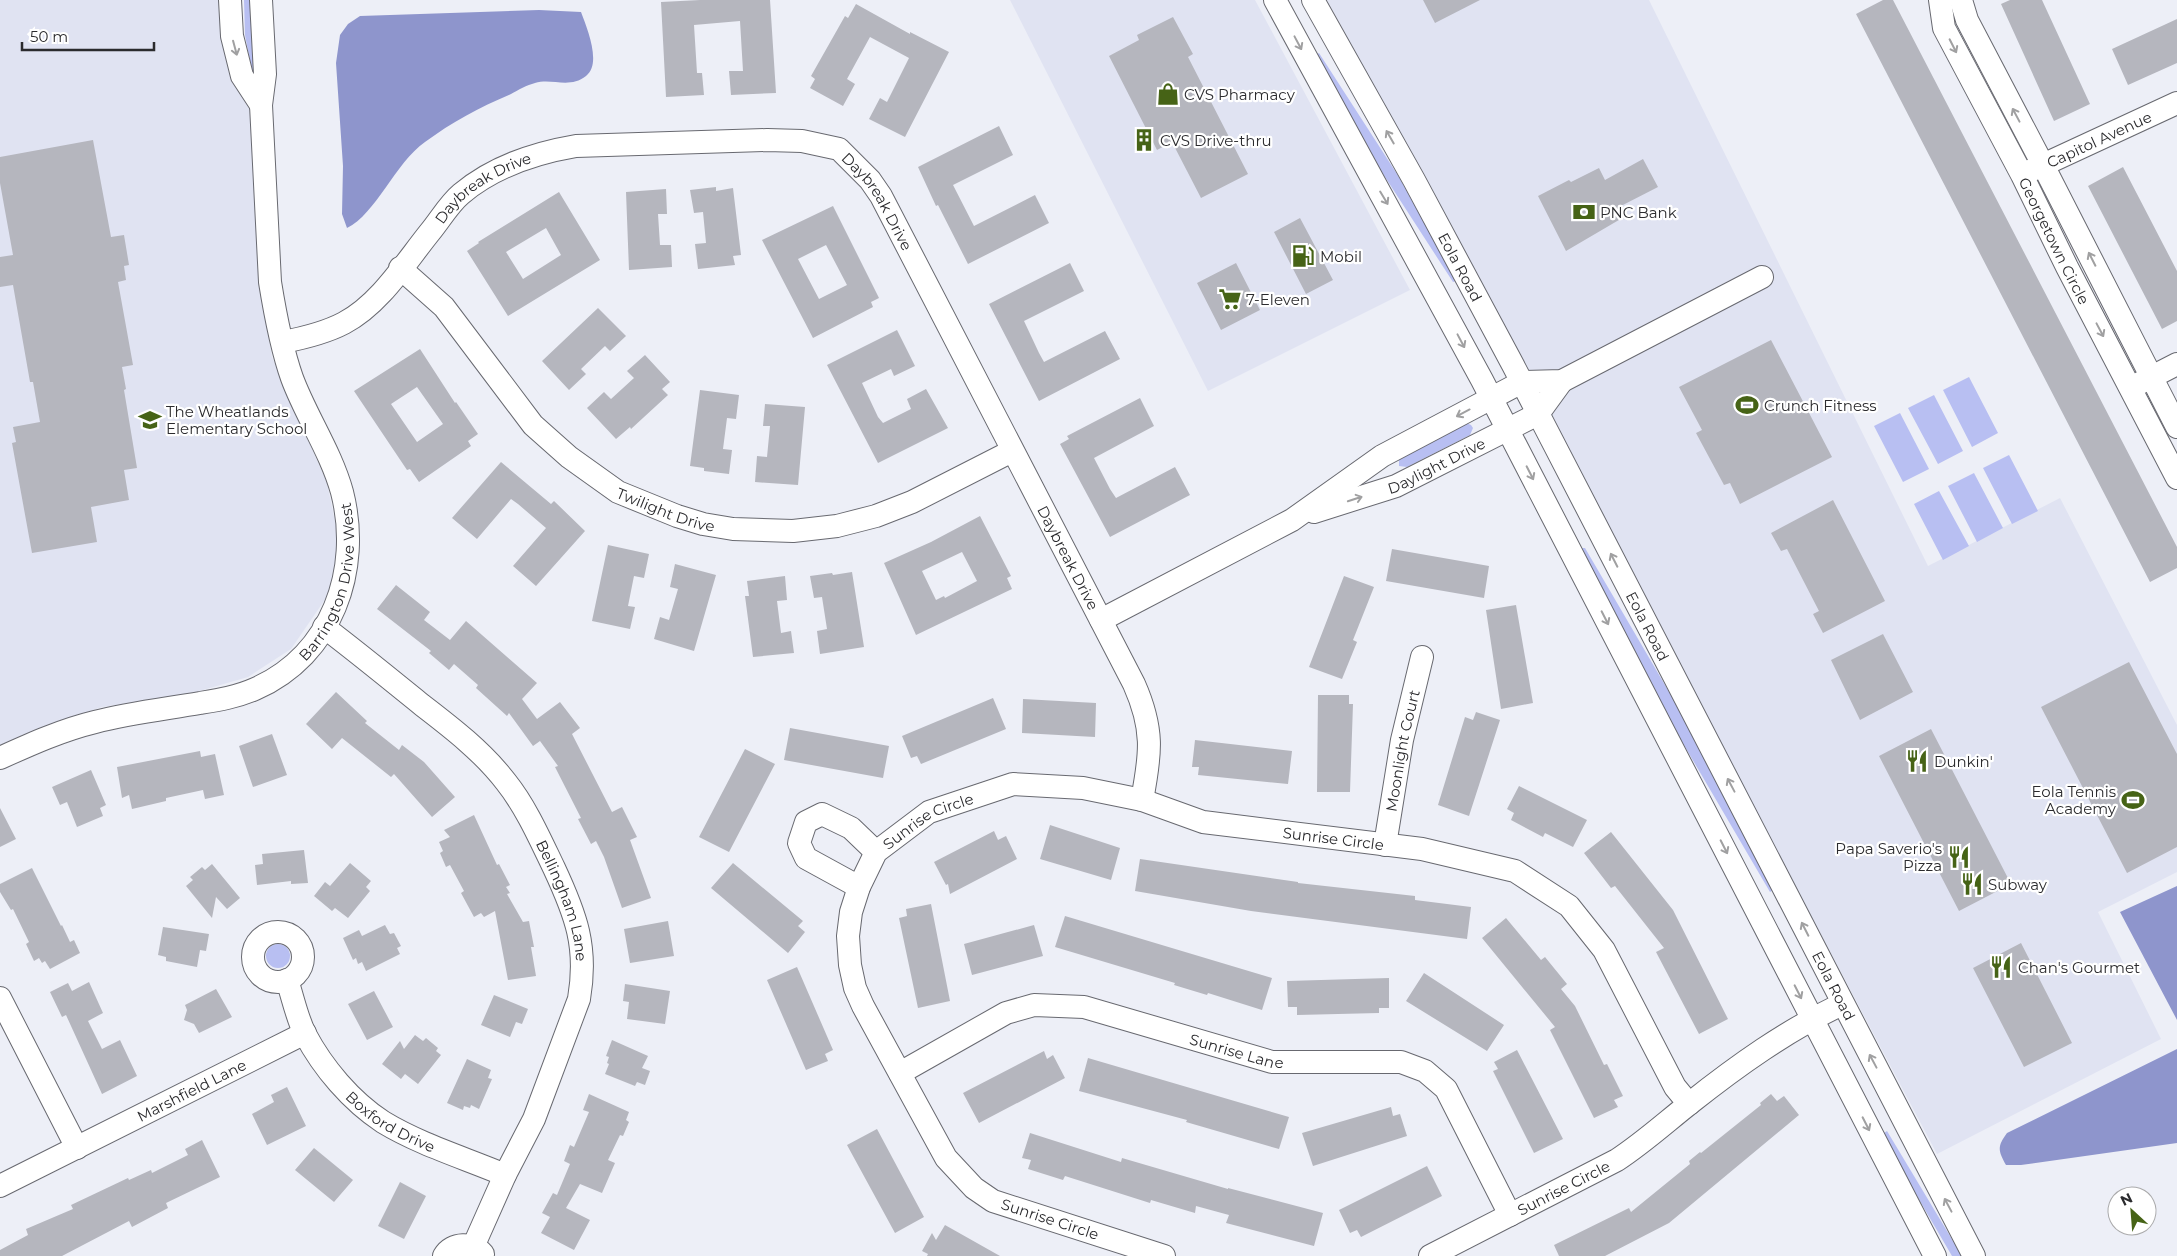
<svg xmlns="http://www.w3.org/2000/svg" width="2177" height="1256" font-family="Montserrat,sans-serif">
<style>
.built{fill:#e0e3f2}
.green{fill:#b8bff2}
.water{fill:#8e95cc}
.building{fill:#b5b6be;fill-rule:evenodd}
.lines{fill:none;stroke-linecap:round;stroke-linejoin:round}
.minor-casing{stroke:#686970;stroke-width:24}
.minor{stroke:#fff;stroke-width:22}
.oneway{stroke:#a0a0a1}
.labels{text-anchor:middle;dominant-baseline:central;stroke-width:4.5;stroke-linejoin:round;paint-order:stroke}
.poi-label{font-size:15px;fill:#2b2b2e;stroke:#fff;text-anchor:start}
.street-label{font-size:15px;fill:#2b2b2e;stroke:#fff}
</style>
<rect width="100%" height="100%" fill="#edeff7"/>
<path class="built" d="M0,0H224L255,121L261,293L272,357L327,483L338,536L335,585L291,649L248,677L189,694L102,707L23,735L0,746Z
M1010,0H1255L1410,290L1208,391Z
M1327,0H1649L1928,566L2060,498L2177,725V872L2098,912L2161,1039L1937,1154Z"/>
<path class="green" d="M244,0H253L255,76L253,77L245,35Z
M1319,53L1399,177L1456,281L1453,282L1374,160L1316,55Z
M1969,377L1998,433L1972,447L1943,390Z
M1934,395L1963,451L1938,464L1908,408Z
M1900,413L1929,469L1903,482L1874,426Z
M1466,423L1471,425L1473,428L1470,435L1407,467L1399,466V458Z
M2009,455L2038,511L2012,524L1983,468Z
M1974,473L2003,528L1977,542L1948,486Z
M1939,491L1969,546L1943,560L1914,504Z
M1581,548H1585L1672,697L1773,890L1770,892L1674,728Z
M266 956a12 12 0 1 1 24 0a12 12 0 1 1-24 0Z
M1887,1131L1962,1256H1952L1914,1191L1884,1133Z"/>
<path class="water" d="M539,10L581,12C587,28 602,64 586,76C570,89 552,78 535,83C527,85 518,90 511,94C480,107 452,122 425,142C395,163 376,214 347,228L342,214L343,166L336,63L340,35L348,24L360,16Z
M2177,886V1020L2120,912Z
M2177,1049V1143L2021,1165H2006C1998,1150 1997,1147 2007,1133Z"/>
<path class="building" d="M700,0H770L776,93L731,95L729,71H743L740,21L694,25L697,73H702L704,95L666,97L661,2Z
M1423,0H1480L1435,23Z
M1883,0H1893L2177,547V568L2150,582L1856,14Z
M2010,0H2042L2090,104L2054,121L2001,4Z
M856,4L910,34V32L949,52L905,137L869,119L880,98L887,102L909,58L870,37L847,79L855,84L843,106L810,88L815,79L811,76L845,16L848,18Z
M1173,17L1193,54L1188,57L1248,174L1201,198L1172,142L1157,150L1109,56L1139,40L1137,35Z
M2177,19V63L2128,85L2112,49Z
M999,126L1013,155L953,185L974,226L1035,195L1049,223L968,264L938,205L936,206L918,167Z
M93,140L111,237L124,235L129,265L124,266L126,280L118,282L133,365L122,367L126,389L124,390L137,468L124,470L129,500L91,507L97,542L32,553L12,443L16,442L13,427L40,422L33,382H30L13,285L0,287V257L13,255L0,183V157Z
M1643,159L1658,187L1619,207L1624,217L1566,251L1538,196L1569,180L1571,182L1599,168L1605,180Z
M2123,167L2177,271V321L2162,329L2088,186Z
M716,187V191L733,188L741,255L733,256L735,265L698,269L695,244L706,243L703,212L694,213L690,190Z
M666,189L667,214H658L660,245H671L672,267L629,270L626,192Z
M559,192L600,260L508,316L467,251L479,243L478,242ZM546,228L561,255L523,279L506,252Z
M833,206L879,298L871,302L873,307L813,338L762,240ZM826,245L847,285L819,299L798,259Z
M1300,218L1333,280L1306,294L1274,232Z
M1070,263L1084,291L1024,321L1039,353L1044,362L1105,331L1120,359L1039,401L989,304Z
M1236,263L1260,310L1221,330L1197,283Z
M598,308L626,336L610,351L605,346L581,369L586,374L569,390L542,361Z
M897,330L915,366L894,376L891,369L862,383L878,417L883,423L911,409L907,399L926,389L948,428L878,463L827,365Z
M1771,340L1832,457L1740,504L1730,483L1724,485L1696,433L1702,430L1679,387Z
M420,349L455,403L456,402L478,434L468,441L471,446L419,482L410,469L407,470L354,391ZM417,387L443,424L417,442L391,404Z
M645,355L670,382L662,389L668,395L631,429L630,427L616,439L587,408L604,392L611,399L634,378L627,371Z
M700,390L739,395L736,419L727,418L723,449L732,450L729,474L704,471V468L690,466Z
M1140,398L1154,426L1094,458L1110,489L1116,498L1175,467L1190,495L1110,537L1060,444L1069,439L1067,436Z
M765,404L805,407L798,485L755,482L757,456L767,457L770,426H763Z
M501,462L551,504L554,501L585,531L536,586L513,566L546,528L518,504L511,499L477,539L452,518Z
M1833,500L1885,601L1823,633L1813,614L1819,611L1787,549L1781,551L1771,533Z
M980,516L1011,576L1007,578L1012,589L916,635L884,563L931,542ZM962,552L977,581L945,598L944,596L936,600L922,571Z
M608,545L649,554L644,578L634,576L628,606L635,607L630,629L592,621Z
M1392,549L1489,566L1484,598L1386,581Z
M675,564L716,575L694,651L654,639L660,617L669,620L678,589L670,587Z
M852,572L864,647L820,654L817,631L827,629L822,597L814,598L810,576L832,573L833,575Z
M785,576L787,600L777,601L781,633L791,631L794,653L753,657L745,596H749L747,581Z
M1344,576L1374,587L1353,640L1357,642L1342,679L1309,667Z
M396,585L430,612L424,620L450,640L466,621L537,683L522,699L537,719L560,702L580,728L572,734L612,812L622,807L637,837L630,840L651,898L622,908L604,857L596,841L591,844L578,819L581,818L555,767L558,766L540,741L533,746L509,713L507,716L476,688L478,685L454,664L449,670L429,653L431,651L377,609Z
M1516,605L1533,703L1501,709L1486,610Z
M1883,634L1913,692L1860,720L1831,660Z
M2129,662L2177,754V847L2127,873L2041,707Z
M336,692L367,721L365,723L399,750L402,745L424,762L455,797L432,817L394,774L391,777L342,738L332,749L306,724Z
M1318,695H1349V704H1353L1350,792H1317Z
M993,698L1006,729L921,764L917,756L911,758L902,736Z
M1023,699L1096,703L1095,737L1022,733Z
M1476,712L1500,720L1469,816L1438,805L1465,717L1473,720Z
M790,728L889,746L883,778L784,760Z
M1931,729L2011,884L1959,911L1879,756Z
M272,734L287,775L253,787L239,746Z
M1195,740L1292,751L1288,784L1198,775L1199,767H1192Z
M745,749L775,764L729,852L699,837Z
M200,751L201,757L215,754L224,795L205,799L203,790L166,798V801L132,809L129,795L122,798L117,767Z
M91,770L106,805L100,808L103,816L77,827L67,802L60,805L52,787Z
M1519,786L1587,820L1573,847L1545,833L1543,837L1511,820L1514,813L1507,809Z
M0,808L16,839L0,847Z
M474,815L497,865L499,864L510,885L506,887L510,893L507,894L523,922L529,921L534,947H531L536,976L508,980L495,911L484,917L481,913L474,917L461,893L464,891L450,865L446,867L440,853L443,851L439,842L450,837L444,830Z
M1050,825L1120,848L1111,880L1040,859Z
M994,831L998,840L1006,836L1017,859L950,894L948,884L946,885L934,862Z
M1611,832L1673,910L1728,1019L1699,1034L1656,952L1664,948L1615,886L1611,888L1584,853Z
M304,850L308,883L291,884V881L257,885L255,865L263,864L262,854Z
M1140,859L1298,882V883L1415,896V900L1471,907L1467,939L1251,911L1135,891Z
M350,863L371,881L366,887L370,891L348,918L335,908L332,911L314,896L325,882L330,886Z
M733,863L803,921L798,926L805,932L788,953L711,888Z
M212,864L240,898L227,909L216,897L212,918L186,886L193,880L190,877L202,867L205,870Z
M32,868L61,926L62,925L70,942L74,940L80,953L50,969L45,961L42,963L39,958L34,961L26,944L29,942L13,909L11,910L0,892V884Z
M931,904L950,1001L918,1008L899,918L907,916L906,909Z
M1065,916L1272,978L1262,1010L1208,993L1207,995L1174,985L1175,983L1055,947Z
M1506,918L1541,960L1545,957L1567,984L1561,989L1575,1006L1604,1065L1607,1064L1623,1096L1614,1100L1618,1107L1594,1118L1550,1030L1555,1027L1482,938Z
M668,921L674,956L630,963L624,929Z
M385,925L390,934L394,933L401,946L397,948L400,954L366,971L362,962L358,964L356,958L353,960L343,938L359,930L362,936Z
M1034,925L1043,956L972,975L964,944Z
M163,927L209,934L206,951L200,950L197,967L166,961V957L158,955Z
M2021,943L2072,1043L2024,1067L1973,968Z
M797,967L833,1050L825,1054L828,1061L806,1070L767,980Z
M1424,973L1504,1025L1487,1051L1406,1001Z
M1389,978V1008H1379V1013L1297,1015V1007H1288L1287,981Z
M89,982L103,1013L88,1021L102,1049L120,1040L137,1076L102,1094L66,1015L62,1017L50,992L68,983L72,991Z
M625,984L670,991L665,1024L627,1019L629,1002L623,1001Z
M216,989L232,1017L199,1033L194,1024L184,1020L187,1010L185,1005Z
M374,991L393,1027L367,1040L348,1004Z
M494,995L528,1009L522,1024L516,1022L510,1037L481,1025Z
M415,1035L423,1041L426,1038L438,1048L436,1051L441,1055L418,1084L405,1074L401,1079L382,1064L400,1041L404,1049Z
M612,1040L648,1056L642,1068L650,1071L645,1085L637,1082L635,1086L605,1074L609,1064L607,1063L609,1057L606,1056Z
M1517,1050L1563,1139L1534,1153L1493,1071L1498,1069L1494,1062Z
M1044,1051L1047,1059L1053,1055L1065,1078L979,1123L963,1093Z
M1088,1058L1289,1117L1279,1149L1186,1122L1187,1120L1079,1091Z
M467,1059L491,1070L488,1078L492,1079L479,1109L471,1105L470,1108L464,1106L463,1110L447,1103Z
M287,1087L306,1126L267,1145L252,1114L274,1102L271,1095Z
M589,1094L629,1112L626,1120L629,1122L623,1136L620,1135L608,1160L615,1163L602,1193L580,1184L566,1208L590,1220L574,1250L541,1233L550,1217L542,1213L553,1193L557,1195L570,1164L564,1161L570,1145L574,1147L589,1112L583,1110Z
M1771,1094L1777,1101L1784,1096L1799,1115L1669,1223L1605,1256H1559L1554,1245L1629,1208L1631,1212L1690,1164L1689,1161L1700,1152L1701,1153L1761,1105L1760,1103Z
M1391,1107L1393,1116L1400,1114L1407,1136L1313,1166L1302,1133Z
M877,1129L924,1217L895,1233L847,1145Z
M1030,1133L1121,1162L1122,1158L1228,1189V1188L1323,1213L1314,1246L1226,1223L1229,1215L1196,1206L1195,1213L1151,1200L1150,1203L1065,1176L1063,1180L1028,1169L1031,1160L1022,1158Z
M202,1140L220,1177L166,1203L168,1208L132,1227L129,1221L62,1256H0V1250L28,1235L26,1229L73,1209L71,1205L128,1178L129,1180L151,1170L152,1173L188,1155L185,1149Z
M314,1148L353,1180L334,1202L295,1170Z
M1427,1166L1442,1196L1361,1237L1357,1230L1350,1233L1339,1210Z
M400,1182L426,1196L404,1239L378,1226Z
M945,1225L1000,1256H927L928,1254L922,1251L932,1233L936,1240Z"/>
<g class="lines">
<defs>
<g id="minor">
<path d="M230,0L232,36L242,76L261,105"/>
<path d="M1275,0L1482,380L1935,1256"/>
<path id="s1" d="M1313,0L1414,180L1513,365L1974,1256"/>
<path id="s2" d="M1940,0L1944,28L2022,175L2067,267L2177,478"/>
<path d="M1961,0L1967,20L2043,165L2177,427"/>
<path id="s3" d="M2030,171L2177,103"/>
<path id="s4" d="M400,268L444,307L533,425L569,457L618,492L677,516L703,524L733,529L793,531L837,526L876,516L912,502L1012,451"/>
<path id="s5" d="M283,342C304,338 325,333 344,323C380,304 405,263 430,232C440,220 449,204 461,194C494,166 535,153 576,146L767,140L802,141L839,149L870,180L881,196L1134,684C1154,729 1151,753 1142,800"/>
<path d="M2140,383L2177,364"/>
<path id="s6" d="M1314,512L1396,486L1538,414L1562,381"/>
<path d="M1101,620L1292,520L1382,456L1469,410L1522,382L1562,381L1762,277"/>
<path id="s7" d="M324,627C357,652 390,679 422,705C452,728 483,752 506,782C526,807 540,839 554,868C576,915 588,947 579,999L534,1119L505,1175L473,1247"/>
<path id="s8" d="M0,758C31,744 62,730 95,722C129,713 165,709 200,703C218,700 237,697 255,689C332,655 362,570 342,492C331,452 306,416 292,378C281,347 275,313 270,282L261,105L265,74L261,0"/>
<path id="s9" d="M1385,845L1402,740L1422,657"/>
<path d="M859,887L806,858L799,843L806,822L822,814L851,828L876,852"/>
<circle cx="278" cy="957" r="25"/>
<path id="s10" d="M287,980C293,998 297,1018 305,1034C323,1068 351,1101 383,1122C421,1145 465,1158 505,1175"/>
<path d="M0,998L77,1148"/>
<path id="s11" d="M900,1073L1006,1013L1034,1005L1084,1007L1272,1062H1401L1425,1071L1446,1089L1510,1215"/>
<path id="s12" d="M0,1186L305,1033"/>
<path d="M444,1256C452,1242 473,1242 483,1254"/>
<path id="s13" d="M1164,1256L993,1201L974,1188L946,1158L863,1006L855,988L850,965L848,936L851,912L859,887L876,852L929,812L1013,784L1083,788L1142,800L1203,822L1422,849L1515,871L1569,906L1604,950L1675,1087L1689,1104"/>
<path id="s14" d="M1430,1256L1617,1160C1643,1143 1665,1123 1689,1104C1738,1065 1786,1031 1842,1004"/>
</g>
</defs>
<use href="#minor" class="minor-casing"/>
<use href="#minor" class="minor"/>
</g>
<defs><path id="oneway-shaft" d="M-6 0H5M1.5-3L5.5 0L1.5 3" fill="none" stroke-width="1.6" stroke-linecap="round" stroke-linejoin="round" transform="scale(1.25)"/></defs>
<g class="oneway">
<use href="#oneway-shaft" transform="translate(1298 43) rotate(62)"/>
<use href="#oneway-shaft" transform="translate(1953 46) rotate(63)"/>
<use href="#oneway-shaft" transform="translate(235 48) rotate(75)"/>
<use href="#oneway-shaft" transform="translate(2016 115) rotate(-118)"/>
<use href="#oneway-shaft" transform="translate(1390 137) rotate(-120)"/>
<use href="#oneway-shaft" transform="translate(1384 198) rotate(59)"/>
<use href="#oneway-shaft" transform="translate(2092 259) rotate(-117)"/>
<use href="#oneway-shaft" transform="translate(2100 330) rotate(62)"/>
<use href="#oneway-shaft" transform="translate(1461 341) rotate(62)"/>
<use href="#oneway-shaft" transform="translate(1463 413) rotate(152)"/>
<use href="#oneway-shaft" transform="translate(1530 473) rotate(63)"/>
<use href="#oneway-shaft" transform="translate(1355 499) rotate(-18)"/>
<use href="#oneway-shaft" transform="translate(1614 560) rotate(-117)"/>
<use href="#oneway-shaft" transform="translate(1605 618) rotate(63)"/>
<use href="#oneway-shaft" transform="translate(1731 785) rotate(-118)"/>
<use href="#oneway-shaft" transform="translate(1724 847) rotate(63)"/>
<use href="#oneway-shaft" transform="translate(1805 929) rotate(-117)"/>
<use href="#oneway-shaft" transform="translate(1798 992) rotate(63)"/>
<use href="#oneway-shaft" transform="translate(1873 1061) rotate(-118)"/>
<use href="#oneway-shaft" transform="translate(1866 1124) rotate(63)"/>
<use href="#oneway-shaft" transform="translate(1948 1205) rotate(-118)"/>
</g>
<defs>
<symbol id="shop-bare" viewBox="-9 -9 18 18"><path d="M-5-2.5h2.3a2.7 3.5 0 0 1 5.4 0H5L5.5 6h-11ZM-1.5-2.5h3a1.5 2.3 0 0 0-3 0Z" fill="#466316" stroke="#fff" stroke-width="2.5" paint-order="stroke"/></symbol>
<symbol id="building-bare" viewBox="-9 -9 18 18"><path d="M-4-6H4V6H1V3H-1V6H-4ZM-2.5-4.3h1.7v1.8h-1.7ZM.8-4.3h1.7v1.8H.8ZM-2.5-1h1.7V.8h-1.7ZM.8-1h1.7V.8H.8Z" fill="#466316" stroke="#fff" stroke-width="2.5" paint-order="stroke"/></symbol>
<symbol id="bank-bare" viewBox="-9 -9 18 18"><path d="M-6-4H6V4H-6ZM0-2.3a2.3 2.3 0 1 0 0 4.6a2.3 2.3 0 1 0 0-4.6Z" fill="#466316" stroke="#fff" stroke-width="2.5" paint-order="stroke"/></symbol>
<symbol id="fuel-bare" viewBox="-9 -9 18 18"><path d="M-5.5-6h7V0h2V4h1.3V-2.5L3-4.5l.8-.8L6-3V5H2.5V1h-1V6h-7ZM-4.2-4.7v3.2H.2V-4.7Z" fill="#466316" stroke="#fff" stroke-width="2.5" paint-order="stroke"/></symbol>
<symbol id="supermarket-bare" viewBox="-9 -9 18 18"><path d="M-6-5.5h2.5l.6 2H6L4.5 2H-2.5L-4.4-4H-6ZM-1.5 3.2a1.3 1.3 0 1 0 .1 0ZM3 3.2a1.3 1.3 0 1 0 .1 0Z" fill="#466316" stroke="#fff" stroke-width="2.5" paint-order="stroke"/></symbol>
<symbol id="stadium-bare" viewBox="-9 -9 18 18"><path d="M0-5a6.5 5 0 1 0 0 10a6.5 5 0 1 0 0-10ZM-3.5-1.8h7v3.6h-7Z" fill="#466316" stroke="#fff" stroke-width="2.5" paint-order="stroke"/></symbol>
<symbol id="school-bare" viewBox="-9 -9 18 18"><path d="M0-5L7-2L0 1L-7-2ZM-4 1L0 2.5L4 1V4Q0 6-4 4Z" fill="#466316" stroke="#fff" stroke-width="2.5" paint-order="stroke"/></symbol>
<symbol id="restaurant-bare" viewBox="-9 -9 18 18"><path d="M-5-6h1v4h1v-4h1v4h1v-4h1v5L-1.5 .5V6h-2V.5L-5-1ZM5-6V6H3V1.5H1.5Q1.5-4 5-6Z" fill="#466316" stroke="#fff" stroke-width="2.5" paint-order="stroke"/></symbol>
</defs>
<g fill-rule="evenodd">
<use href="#shop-bare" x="1152" y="78" width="32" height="32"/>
<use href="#building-bare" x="1128" y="124" width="32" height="32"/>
<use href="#bank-bare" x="1568" y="196" width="32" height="32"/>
<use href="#fuel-bare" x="1287" y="240" width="32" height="32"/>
<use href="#supermarket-bare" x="1214" y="283" width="32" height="32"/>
<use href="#stadium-bare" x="1731" y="389" width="32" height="32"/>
<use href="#school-bare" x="134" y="404" width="32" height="32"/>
<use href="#restaurant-bare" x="1901" y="745" width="32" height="32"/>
<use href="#stadium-bare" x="2117" y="784" width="32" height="32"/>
<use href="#restaurant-bare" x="1943" y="841" width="32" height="32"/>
<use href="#restaurant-bare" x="1956" y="868" width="32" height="32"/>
<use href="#restaurant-bare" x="1985" y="951" width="32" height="32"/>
</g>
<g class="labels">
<g class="poi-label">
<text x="1184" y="94">CVS Pharmacy</text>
<text x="1160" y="140">CVS Drive-thru</text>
<text x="1600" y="212">PNC Bank</text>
<text x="1320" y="256">Mobil</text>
<text x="1246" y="299">7-Eleven</text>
<text x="1764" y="405">Crunch Fitness</text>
<text x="166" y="411">The Wheatlands<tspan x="166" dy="17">Elementary School</tspan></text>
<text x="1934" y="761">Dunkin'</text>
<text x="2116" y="791" text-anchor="end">Eola Tennis<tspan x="2116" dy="17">Academy</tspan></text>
<text x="1942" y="848" text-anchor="end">Papa Saverio's<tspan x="1942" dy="17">Pizza</tspan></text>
<text x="1988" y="884">Subway</text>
<text x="2018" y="967">Chan's Gourmet</text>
</g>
<g class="street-label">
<text stroke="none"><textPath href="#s3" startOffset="76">Capitol Avenue</textPath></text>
<text stroke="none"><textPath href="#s5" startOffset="261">Daybreak Drive</textPath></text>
<text stroke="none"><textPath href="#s5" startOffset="695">Daybreak Drive</textPath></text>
<text stroke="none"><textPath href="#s2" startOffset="268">Georgetown Circle</textPath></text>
<text stroke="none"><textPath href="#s1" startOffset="305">Eola Road</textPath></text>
<text stroke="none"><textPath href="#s6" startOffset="131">Daylight Drive</textPath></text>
<text stroke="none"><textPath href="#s4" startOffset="366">Twilight Drive</textPath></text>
<text stroke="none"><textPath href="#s5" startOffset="1100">Daybreak Drive</textPath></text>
<text stroke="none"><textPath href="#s8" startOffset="405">Barrington Drive West</textPath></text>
<text stroke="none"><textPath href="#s1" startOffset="710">Eola Road</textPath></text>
<text stroke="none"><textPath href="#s9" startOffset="96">Moonlight Court</textPath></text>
<text stroke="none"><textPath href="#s13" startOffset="640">Sunrise Circle</textPath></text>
<text stroke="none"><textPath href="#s13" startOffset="1060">Sunrise Circle</textPath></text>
<text stroke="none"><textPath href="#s7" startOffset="372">Bellingham Lane</textPath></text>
<text stroke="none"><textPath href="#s1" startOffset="1115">Eola Road</textPath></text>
<text stroke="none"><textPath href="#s11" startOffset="360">Sunrise Lane</textPath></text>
<text stroke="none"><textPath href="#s12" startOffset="214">Marshfield Lane</textPath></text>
<text stroke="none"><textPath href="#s10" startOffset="182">Boxford Drive</textPath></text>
<text stroke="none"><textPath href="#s14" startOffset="150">Sunrise Circle</textPath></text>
<text transform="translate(1050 1219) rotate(18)">Sunrise Circle</text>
</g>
</g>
<g transform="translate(2132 1211) rotate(334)"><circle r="24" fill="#ffffff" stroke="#aaaaab"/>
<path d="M0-4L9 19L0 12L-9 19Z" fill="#466316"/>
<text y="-8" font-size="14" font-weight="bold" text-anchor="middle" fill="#2b2b2e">N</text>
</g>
<path d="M22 42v8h132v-8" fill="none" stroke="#2b2b2e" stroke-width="2.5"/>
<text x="30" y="42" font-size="15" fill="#2b2b2e" stroke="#ffffff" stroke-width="4" paint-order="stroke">50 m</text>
</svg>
